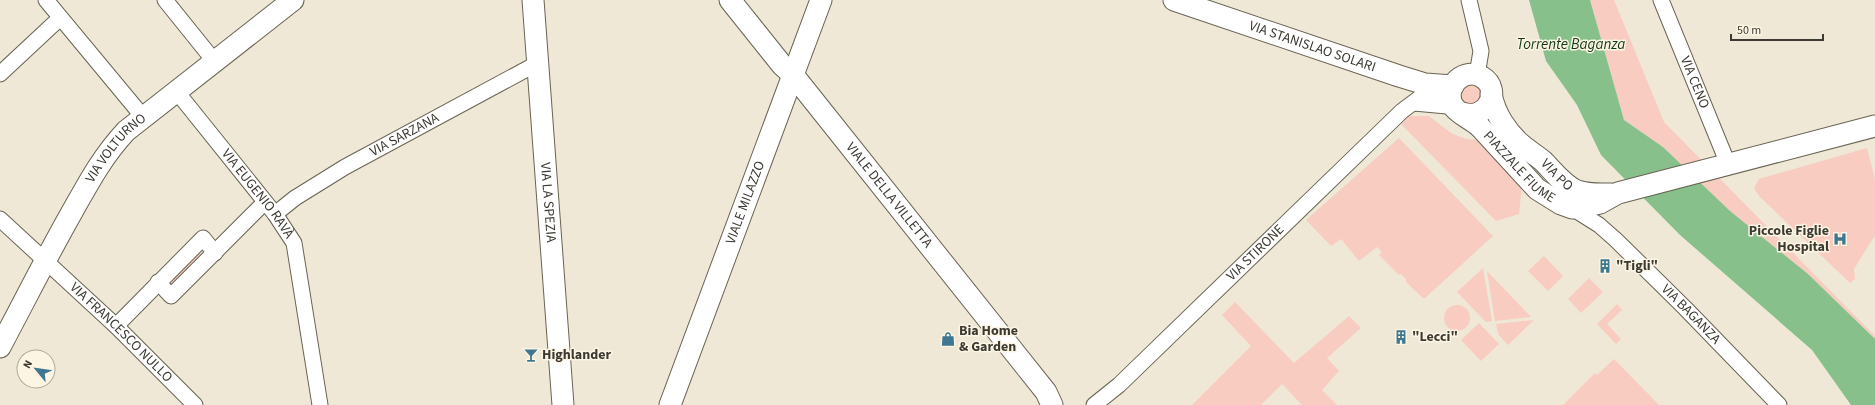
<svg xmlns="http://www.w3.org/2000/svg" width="1875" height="405" font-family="'Source Sans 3',sans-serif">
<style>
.green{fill:#f8ccc0}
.water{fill:#88c08b}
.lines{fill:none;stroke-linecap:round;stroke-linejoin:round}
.street-casing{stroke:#686352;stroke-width:17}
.secondary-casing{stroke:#686352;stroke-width:23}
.street{stroke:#fff;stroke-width:15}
.secondary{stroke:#fff;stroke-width:21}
.labels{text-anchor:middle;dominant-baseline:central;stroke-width:3;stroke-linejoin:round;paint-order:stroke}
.street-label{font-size:14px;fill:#3b3931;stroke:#fcf5e3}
.poi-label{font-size:14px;font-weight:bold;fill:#3b3931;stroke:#fcf5e3;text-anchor:start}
.water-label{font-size:15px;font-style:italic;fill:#103815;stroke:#fcf5e3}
</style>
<rect width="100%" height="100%" fill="#efe8d6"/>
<path class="green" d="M1590,0H1614L1664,122L1875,336V339L1808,274L1730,211L1663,147L1624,120Z
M1461 94a10 10 0 1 1 20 0a10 10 0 1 1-20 0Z
M1409,116H1429L1451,133L1466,139L1484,140L1522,186L1519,214L1496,221L1401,124Z
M1399,138L1493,236L1424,299L1406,282V279L1401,274L1399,275L1379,255L1382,252L1377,247L1359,261L1341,239L1331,246L1306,220Z
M1867,148L1875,179V235L1854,269L1855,279L1850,283L1759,196L1754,188L1759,179Z
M196,249L203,256L174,285L168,279Z
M1544,256L1563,276L1548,291L1528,271Z
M1483,268L1492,321L1486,322L1457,292Z
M1487,271L1531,317L1495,321Z
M1589,278L1603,292L1581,313L1568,299Z
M1235,302L1294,363L1349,316L1361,328L1327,358L1339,371L1322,390L1337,405H1302L1282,384L1261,405H1192L1251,346L1222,315Z
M1617,304L1622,310L1607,324L1621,339L1616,344L1597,324Z
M1444 318a13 13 0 1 1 26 0a13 13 0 1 1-26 0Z
M1534,320L1508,345L1498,334L1496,324Z
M1479,323L1499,344L1481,361L1461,340Z
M1614,359L1659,405H1563L1595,373L1597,375Z"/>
<path class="water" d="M1529,0H1590L1624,120L1663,147L1730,211L1808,274L1875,339V405H1851L1812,350L1680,235L1601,155L1577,105L1546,61Z"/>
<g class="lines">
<defs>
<g id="street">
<path d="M46,0L144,118"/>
<path d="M165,0L215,62"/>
<path d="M1469,0L1481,51L1477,75"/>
<path id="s1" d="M1661,0L1728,164"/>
<path d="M0,74L60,18"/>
<path id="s2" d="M177,92L275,214L294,243L320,405"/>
<path d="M1414,103L1447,106L1458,111"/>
<path id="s3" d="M1572,208L1599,225L1616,240L1685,308L1779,405"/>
<path id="s4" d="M275,214L295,198L345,167L538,63"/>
<path id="s5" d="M0,219L116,326L195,405"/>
<path d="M158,282L171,296L264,203"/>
<path d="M116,326L203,238L215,253"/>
<path id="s6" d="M1094,405L1119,385L1402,111L1422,96L1447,90"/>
</g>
<g id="secondary">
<path id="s7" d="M533,0L563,405"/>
<path id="s8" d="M730,0L782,65L794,76L1046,392L1052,405"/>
<path id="s9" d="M1174,0L1399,76L1425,84L1453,86"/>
<path id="s10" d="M1491,94C1495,114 1507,133 1523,146C1529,151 1536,155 1543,161C1553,171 1563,185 1577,191C1589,195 1599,194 1611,194"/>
<path id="s11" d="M1462,113C1487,121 1503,90 1482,77C1465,67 1444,85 1452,104C1457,114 1472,119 1480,127L1537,189L1561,204L1572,208L1582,207L1600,203L1618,193L1875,126"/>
<path id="s12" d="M0,347C24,302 47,256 72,212C89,182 102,157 126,131L293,0"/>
<path id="s13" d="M670,405L821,0"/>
</g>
</defs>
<use href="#street" class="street-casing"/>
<use href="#secondary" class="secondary-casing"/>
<use href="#street" class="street"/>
<use href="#secondary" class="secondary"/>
</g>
<defs>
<symbol id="hospital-bare" viewBox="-9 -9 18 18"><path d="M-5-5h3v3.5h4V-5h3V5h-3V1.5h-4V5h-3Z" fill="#3d7790" stroke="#fcf5e3" stroke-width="2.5" paint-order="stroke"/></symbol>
<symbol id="building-bare" viewBox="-9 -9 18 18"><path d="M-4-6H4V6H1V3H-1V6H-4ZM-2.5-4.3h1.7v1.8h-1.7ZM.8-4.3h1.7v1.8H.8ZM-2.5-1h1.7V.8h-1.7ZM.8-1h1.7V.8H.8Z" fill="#3d7790" stroke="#fcf5e3" stroke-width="2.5" paint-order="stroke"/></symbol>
<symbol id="shop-bare" viewBox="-9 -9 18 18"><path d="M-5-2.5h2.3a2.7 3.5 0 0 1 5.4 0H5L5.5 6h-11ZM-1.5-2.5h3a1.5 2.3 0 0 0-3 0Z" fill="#3d7790" stroke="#fcf5e3" stroke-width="2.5" paint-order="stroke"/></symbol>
<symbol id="bar-bare" viewBox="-9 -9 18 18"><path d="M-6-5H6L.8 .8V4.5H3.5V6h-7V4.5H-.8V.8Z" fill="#3d7790" stroke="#fcf5e3" stroke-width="2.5" paint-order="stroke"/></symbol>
</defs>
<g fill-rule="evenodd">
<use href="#hospital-bare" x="1830" y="229" width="20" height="20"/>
<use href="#building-bare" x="1595" y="256" width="20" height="20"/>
<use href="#building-bare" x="1391" y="327" width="20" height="20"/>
<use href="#shop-bare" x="938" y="329" width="20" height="20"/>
<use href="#bar-bare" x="521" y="345" width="20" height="20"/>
</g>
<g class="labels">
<g class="street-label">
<text stroke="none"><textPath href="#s9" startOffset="146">VIA STANISLAO SOLARI</textPath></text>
<text stroke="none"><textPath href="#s1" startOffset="89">VIA CENO</textPath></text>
<text stroke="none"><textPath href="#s4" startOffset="152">VIA SARZANA</textPath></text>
<text stroke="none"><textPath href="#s12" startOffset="231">VIA VOLTURNO</textPath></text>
<text stroke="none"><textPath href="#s11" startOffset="207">PIAZZALE FIUME</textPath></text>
<text stroke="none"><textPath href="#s10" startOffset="107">VIA PO</textPath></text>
<text stroke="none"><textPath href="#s2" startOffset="130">VIA EUGENIO RAVÀ</textPath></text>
<text stroke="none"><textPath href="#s8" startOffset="252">VIALE DELLA VILLETTA</textPath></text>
<text stroke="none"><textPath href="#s13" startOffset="216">VIALE MILAZZO</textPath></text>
<text stroke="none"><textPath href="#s7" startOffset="203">VIA LA SPEZIA</textPath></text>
<text stroke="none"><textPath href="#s6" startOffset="222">VIA STIRONE</textPath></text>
<text stroke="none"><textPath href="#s3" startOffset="160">VIA BAGANZA</textPath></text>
<text stroke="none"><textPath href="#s5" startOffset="166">VIA FRANCESCO NULLO</textPath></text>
</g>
<g class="poi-label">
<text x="1829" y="231" text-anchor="end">Piccole Figlie<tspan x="1829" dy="16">Hospital</tspan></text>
<text x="1616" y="266">"Tigli"</text>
<text x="959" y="331">Bia Home<tspan x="959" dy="16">&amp; Garden</tspan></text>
<text x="1412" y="337">"Lecci"</text>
<text x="542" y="355">Highlander</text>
</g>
<g class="water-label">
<text x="1571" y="44">Torrente Baganza</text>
</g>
</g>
<g transform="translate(36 369) rotate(299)"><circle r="19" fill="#fcf5e3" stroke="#afaa9c"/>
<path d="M0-3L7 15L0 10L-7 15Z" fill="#3d7790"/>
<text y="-6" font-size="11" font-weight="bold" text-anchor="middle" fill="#3b3931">N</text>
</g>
<path d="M1731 34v6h92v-6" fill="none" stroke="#3b3931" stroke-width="2"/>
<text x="1737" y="34" font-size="12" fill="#3b3931" stroke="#fcf5e3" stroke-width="3" paint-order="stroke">50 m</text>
</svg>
